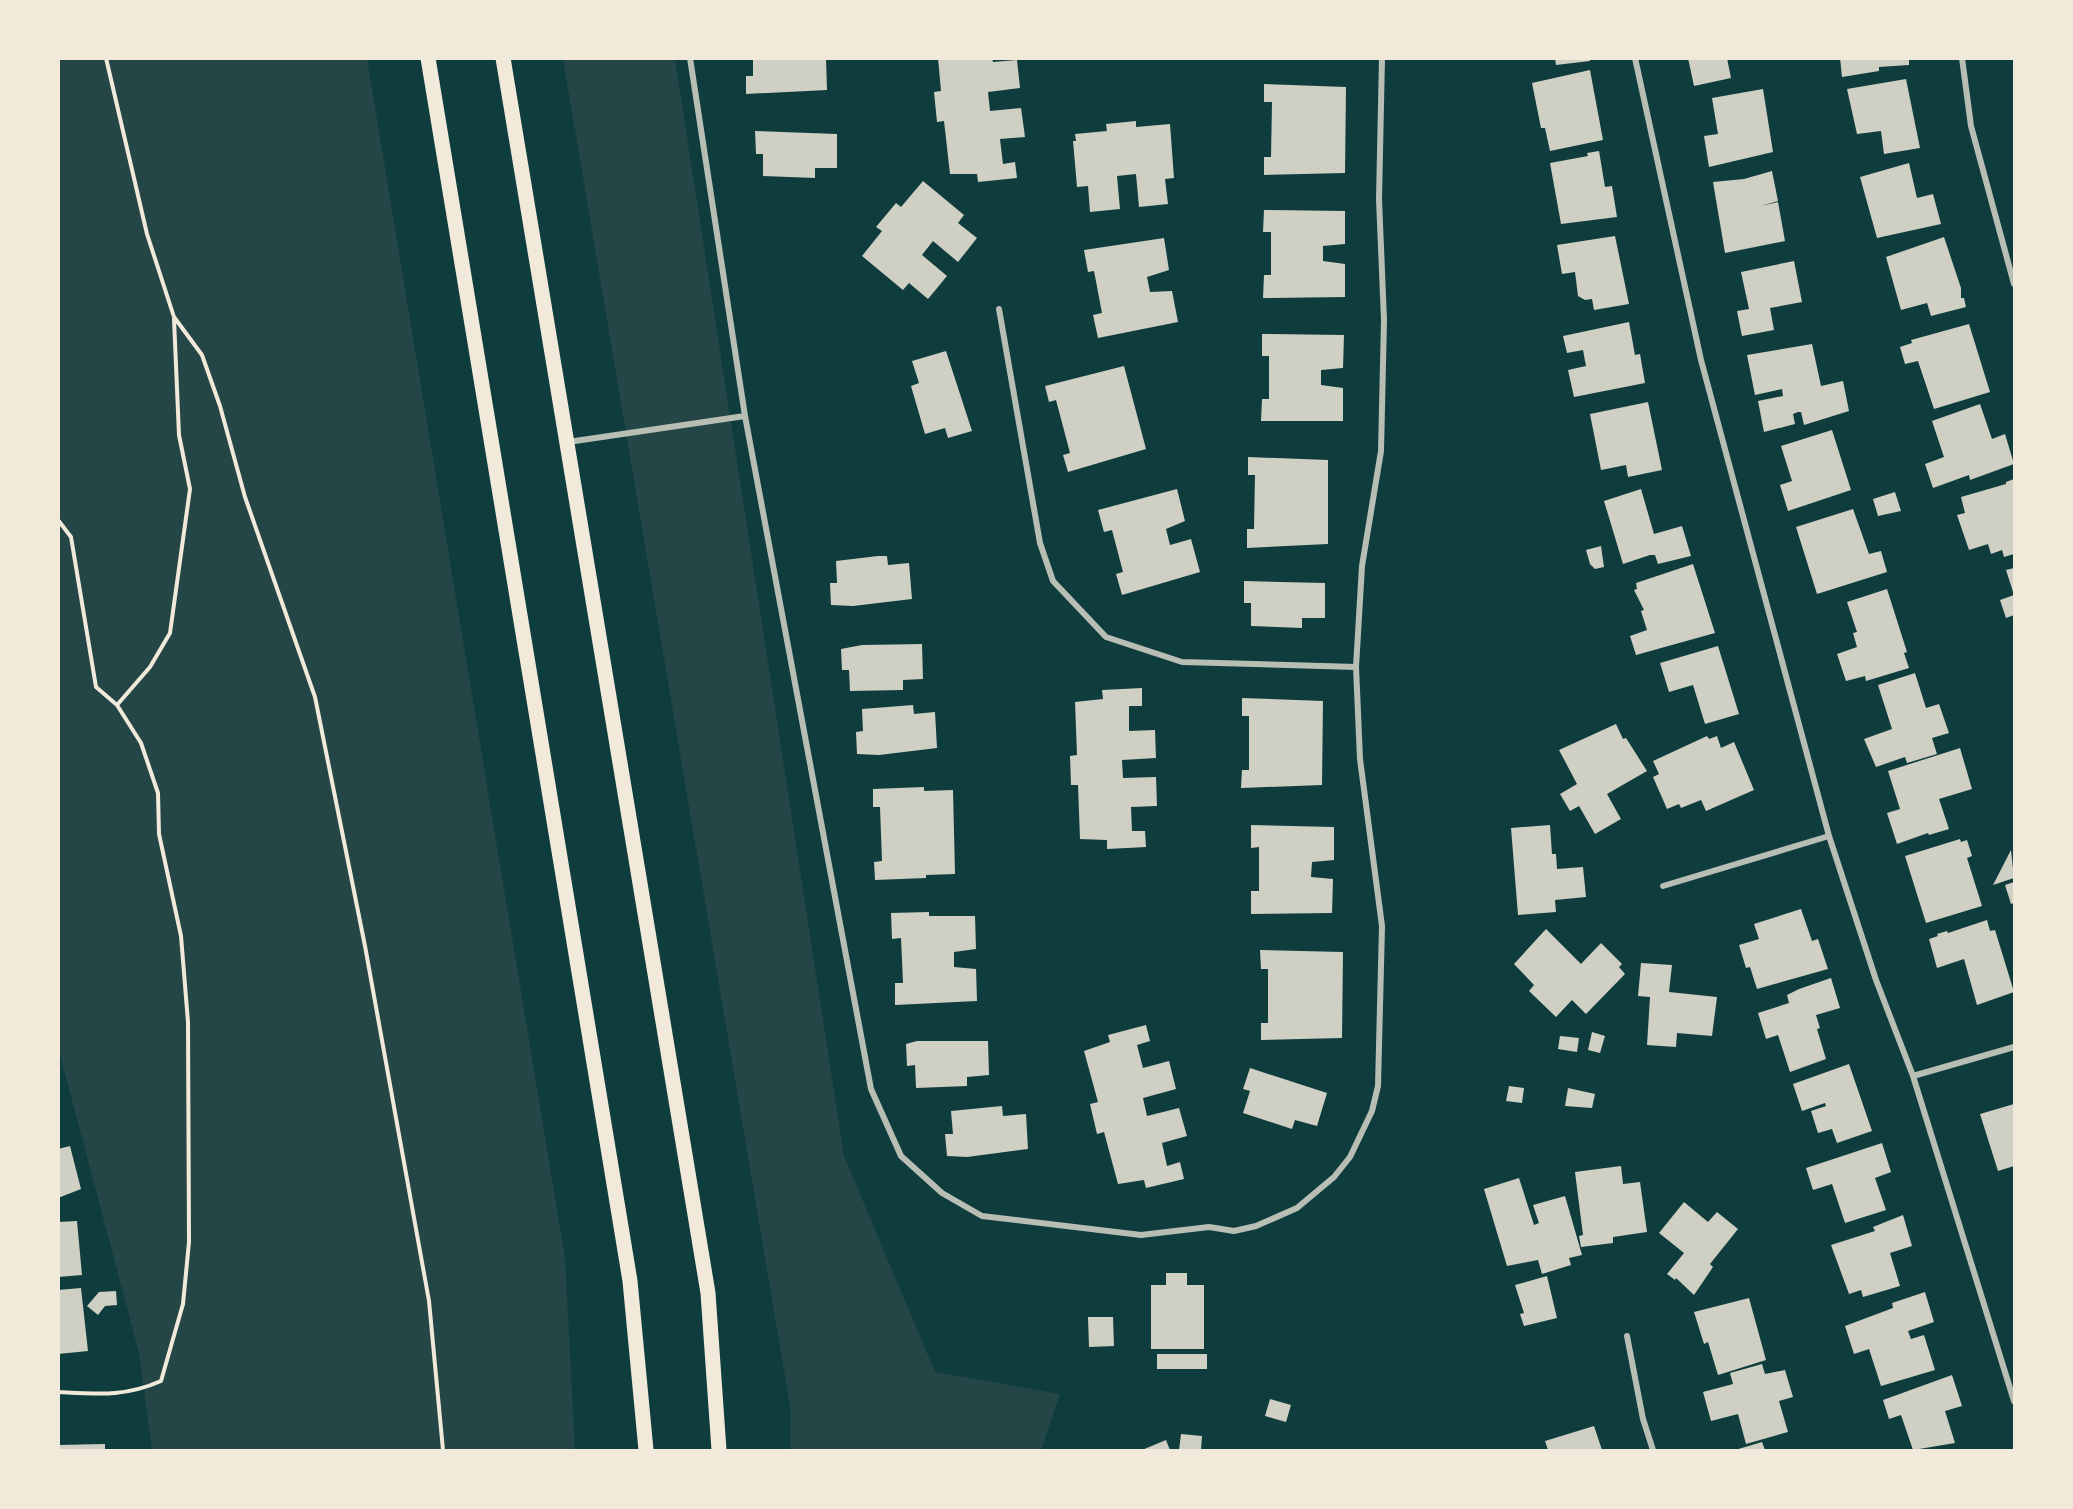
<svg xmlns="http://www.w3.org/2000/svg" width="2073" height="1509" font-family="'Space Grotesk',sans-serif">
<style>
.green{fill:#244646}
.building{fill:#cfcfc3}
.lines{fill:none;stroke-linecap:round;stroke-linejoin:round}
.path{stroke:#f1e9da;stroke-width:4}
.minor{stroke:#b8beb3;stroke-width:6}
.primary{stroke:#f1e9da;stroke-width:15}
</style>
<rect width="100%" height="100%" fill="#0f3d3e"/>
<path class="green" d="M58,59H367L565,1258L575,1450H152L139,1353L59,1051Z
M563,59H675L844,1156L935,1372L1060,1394L1041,1450H790L791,1412Z"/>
<path class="building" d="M753,58H826L827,90L746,94V76H753Z
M938,58H992L993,62L1017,60L1020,88L988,92L990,111L1021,108L1025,137L1000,139L1003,164L1015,162L1017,178L978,182L977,174H950L944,121L937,122L934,92L941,91Z
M1555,58H1590V61L1556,65Z
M1688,58H1727L1731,78L1694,86Z
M1840,58H1909V65L1879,67V71L1842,77Z
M1590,70L1603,140L1550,151L1545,128H1541L1532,83Z
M1906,79L1920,148L1884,154L1881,131L1857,134L1847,89Z
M1264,84L1346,87L1345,173L1264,175V157H1271L1272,102H1264Z
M1763,89L1773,152L1709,167L1704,136L1718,134L1712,98Z
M1136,121V127L1170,124L1174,178L1165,179L1168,204L1139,207L1136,174L1117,176L1120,209L1090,212L1088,186L1077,187L1073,141H1076L1075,134L1107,131L1106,124Z
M755,131L837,134V168H815V178L763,176V154H756Z
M1599,151L1605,187L1612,186L1617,217L1561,224L1550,163L1588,156L1587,153Z
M1909,163L1917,198L1933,194L1941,224L1877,238L1860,177Z
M1772,171L1778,201L1761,206L1778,202L1785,241L1725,253L1713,182L1744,179Z
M923,181L964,215L958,223L977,238L958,262L933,241L922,255L947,276L928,299L909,283L903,290L862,256L882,231L876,227L896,203L901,207Z
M1264,210L1345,211V244L1323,246V261L1345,264V297L1263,298L1264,275H1271V232H1263Z
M1615,236L1629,304L1594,310L1592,299L1585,300L1578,296L1575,272L1562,274L1557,245Z
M1944,237L1961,288V298H1964L1966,307L1931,316L1927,303L1901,310L1886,257Z
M1164,238L1169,270L1147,277L1150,292L1172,291L1178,322L1098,338L1093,315L1102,313L1094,271L1088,272L1084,250Z
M1794,261L1802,302L1770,308L1774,330L1742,336L1737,311L1749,309L1741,272Z
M1629,322L1635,355L1640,354L1645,383L1574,397L1568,370L1586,366L1583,350L1567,353L1563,336Z
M1969,324L1990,392L1934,409L1918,361L1905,364L1900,347L1912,343L1911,340Z
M1262,334L1344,335L1343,368L1321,370V385L1343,388V421H1261L1262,399H1269V356H1262Z
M1812,344L1821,386L1843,381L1849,411L1804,425L1801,412H1798L1793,414L1795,424L1764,432L1758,401L1783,396L1782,389L1755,395L1747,355Z
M946,351L972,431L948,438L945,428L925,434L911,386L919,383L912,361Z
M1124,366L1146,449L1068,472L1063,455L1070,453L1056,400L1049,402L1045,386Z
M1648,402L1662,470L1628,477L1626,465L1601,470L1590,414Z
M1980,404L1992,439L2005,434L2014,464L1970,480L1969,475L1933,488L1925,464L1944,457L1932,421Z
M1832,430L1851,490L1788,511L1780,485L1792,481L1781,446Z
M1248,457L1328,460V544L1247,548V529H1254L1255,475H1248Z
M2014,479V554L2004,557L2002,550L1991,554L1988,544L1969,550L1957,515L1965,513L1961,497L2006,484V482Z
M1177,489L1185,521L1166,529L1170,545L1191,539L1200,572L1122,595L1116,574L1123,572L1112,530L1104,532L1098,510Z
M1641,489L1654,534L1682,526L1691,556L1658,564L1655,555H1650L1623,564L1604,501Z
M1895,492L1901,511L1878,516L1873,499Z
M1853,509L1869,554L1881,551L1887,572L1817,594L1796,527Z
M1601,546L1604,567L1595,569L1590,564L1586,550Z
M878,556H887L888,565L909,563L912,599L853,606L831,605L830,583H837L836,561Z
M1693,564L1715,633L1636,655L1630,636L1647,630L1641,611L1644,610L1634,590L1637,589L1636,583Z
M2014,568V615L2006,618L2000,600L2014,595L2006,570Z
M1244,581L1325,583V618H1302V628L1251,626V603H1244Z
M1887,589L1907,652L1904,653L1909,668L1866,681L1865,676L1846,681L1837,654L1857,647L1853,633L1857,632L1847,602Z
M922,644L923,679L903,680V690L850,691L849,670H842L841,649L862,645Z
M1718,646L1739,714L1705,724L1693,685L1669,692L1660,663Z
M1915,673L1926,708L1939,704L1949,733L1932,738L1937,754L1907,763L1905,757L1876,767L1864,739L1892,729L1878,685Z
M1142,688V706H1129V731L1155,730L1156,758L1122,760L1123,778L1156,777L1157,806L1131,807L1132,831H1145L1146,847L1107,849V840L1080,839L1078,785H1071L1070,756L1077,755L1075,702L1103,699L1102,690Z
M1242,698L1323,701L1322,785L1241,788L1242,770H1249V716H1242Z
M913,705L914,714L935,712L937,748L879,755L857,754L856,732L863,731L862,709Z
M1616,724L1623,739L1626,738L1647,771L1607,794L1621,819L1595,834L1579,806L1570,811L1560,794L1577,784L1559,750Z
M1707,736L1709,739L1717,736L1721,748L1734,742L1754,790L1706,811L1701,800L1681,808L1679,804L1667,809L1653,777L1659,774L1653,761Z
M1960,748L1972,789L1939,799L1949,829L1929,835L1928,833L1897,844L1887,813L1900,809L1888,771Z
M924,787V791L953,790L955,874L926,875V878L875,880L874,862L882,861L880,807H873V789Z
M1251,825L1334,827V860L1312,862L1311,877L1333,879L1332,913L1251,914V891H1259V847L1251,848Z
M1550,825L1552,854H1556L1557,869L1583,867L1586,897L1555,900L1556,912L1518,915L1511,828Z
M1960,839L1961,842L1967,840L1972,856L1967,858L1982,906L1926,923L1905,856Z
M2011,850L2014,878L1993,885Z
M2014,882V903L2011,904L2005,885Z
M1801,909L1812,941L1818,939L1828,969L1757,989L1750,967L1746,968L1739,945L1759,939L1754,924Z
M929,912V916H975L976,949L954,952V967L976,969L977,1001L895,1005V983H903L901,938L892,939L891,913Z
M1987,920L1990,931L1995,930L2014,992L1977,1005L1964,959L1937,968L1929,939L1938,936L1937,934L1947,931L1948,933Z
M1546,929L1581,964L1601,943L1622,964L1619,967L1625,974L1586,1014L1572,1000L1556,1017L1529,991L1534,985L1514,964Z
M1260,950L1343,952L1342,1038L1261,1040V1023H1268V969H1261Z
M1641,963L1672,965L1669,992L1717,997L1712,1036L1677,1033L1676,1047L1647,1045L1650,997L1638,996Z
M1831,978L1840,1008L1816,1015L1820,1028L1817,1029L1826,1059L1790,1072L1778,1035L1766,1039L1758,1013L1789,1003L1787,995L1799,989Z
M1146,1025L1150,1041L1137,1045L1143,1068L1169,1061L1176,1089L1143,1098L1147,1116L1179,1108L1187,1136L1162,1143L1167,1166L1180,1162L1184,1179L1146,1188L1144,1180L1118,1184L1104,1132L1097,1134L1090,1104L1098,1102L1084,1051L1110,1042L1108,1035Z
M1592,1032L1605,1036L1600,1053L1588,1050Z
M1560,1036L1579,1038L1577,1052L1558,1049Z
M917,1041H988L989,1075L967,1077V1086L916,1088L915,1065L907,1066L906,1044Z
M1849,1064L1872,1131L1837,1143L1832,1129L1818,1133L1811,1111L1826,1106L1825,1103L1802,1111L1793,1084Z
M1250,1068L1327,1093L1317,1126L1295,1120L1292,1129L1243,1113L1250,1091L1243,1089Z
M1509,1086L1524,1088L1522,1103L1506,1101Z
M1568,1088L1595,1094L1592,1108L1565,1106Z
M2014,1104V1166L1998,1171L1980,1114Z
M1002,1106L1003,1116L1026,1114L1028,1149L967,1157L947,1156L945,1134H953L951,1111Z
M1882,1143L1891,1172L1875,1178L1886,1210L1845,1223L1832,1184L1813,1190L1806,1168Z
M70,1146L81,1189L58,1198V1149Z
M1621,1166L1623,1184L1640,1182L1647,1232L1613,1237V1243L1581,1247L1579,1236L1583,1235L1575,1172Z
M1519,1178L1534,1225L1539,1223L1533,1205L1565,1196L1582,1255L1569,1258L1571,1265L1542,1274L1538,1260L1507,1266L1484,1189Z
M1684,1202L1708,1222L1717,1212L1738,1229L1710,1264L1713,1267L1694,1295L1676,1278L1675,1280L1667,1274L1684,1253L1659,1233Z
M1903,1215L1912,1246L1890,1253L1900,1286L1863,1297L1861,1290L1849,1294L1831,1245L1875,1231L1873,1227Z
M77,1221L82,1275L58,1277V1222Z
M1166,1273H1187V1285H1204V1349H1151V1285H1166Z
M1547,1276L1557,1318L1524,1326L1520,1314L1524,1313L1515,1285Z
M81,1288L88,1351L58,1354V1290Z
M116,1291L117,1305L105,1306L98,1315L87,1306L99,1292Z
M1925,1292L1934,1322L1908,1331L1911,1339L1924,1335L1935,1370L1881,1386L1869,1349L1854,1354L1845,1326L1893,1308L1892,1303Z
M1749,1298L1766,1360L1718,1375L1708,1342L1704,1344L1694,1312Z
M1088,1317H1113L1114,1346L1089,1347Z
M1157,1354H1207V1369H1157Z
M1762,1364L1765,1374L1785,1370L1793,1397L1779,1401L1788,1432L1746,1444L1738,1414L1711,1421L1703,1392L1733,1384L1730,1373Z
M1952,1375L1962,1406L1945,1411L1955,1443L1913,1450L1901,1415L1889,1419L1883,1400Z
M1270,1399L1291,1405L1286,1422L1265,1416Z
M1594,1426L1602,1450H1548L1545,1441Z
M1181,1434L1202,1436L1201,1450H1179Z
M1166,1440L1170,1450H1142Z
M1762,1442L1765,1450H1735Z
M105,1444V1450H58V1445Z"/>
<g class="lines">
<path class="path" d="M106,58L147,234L174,317L202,355L220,406L245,497L315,697L365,946L429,1301L443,1450
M58,520L71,537L96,687L117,705L141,743L158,793L159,834L181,936L188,1022L189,1242L183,1304L161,1381C125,1397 98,1394 58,1392
M117,705L150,667L170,633L190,489L179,435L174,319"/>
<path class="minor" d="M690,58L745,416L871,1089L901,1156L942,1193L982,1216L1141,1235L1209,1227L1234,1231L1256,1226L1297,1208L1334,1177L1350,1157L1372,1111L1378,1086L1382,926L1360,759L1356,667L1362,566L1381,451L1384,320L1379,199L1382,58
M1635,58L1701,360L1829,836L1876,980L1913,1076L2014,1401
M1962,58L1971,126L2014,284
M999,309L1040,543L1053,581L1106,637L1182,662L1356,667
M568,442L745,416
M1663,886L1829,836
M1913,1076L2014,1047
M1627,1336L1643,1419L1653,1450"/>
<path class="primary" d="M428,58L630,1281L646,1450
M503,58L708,1293L719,1450"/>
</g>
<rect width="2073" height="1509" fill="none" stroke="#f1e9da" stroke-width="120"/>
</svg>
